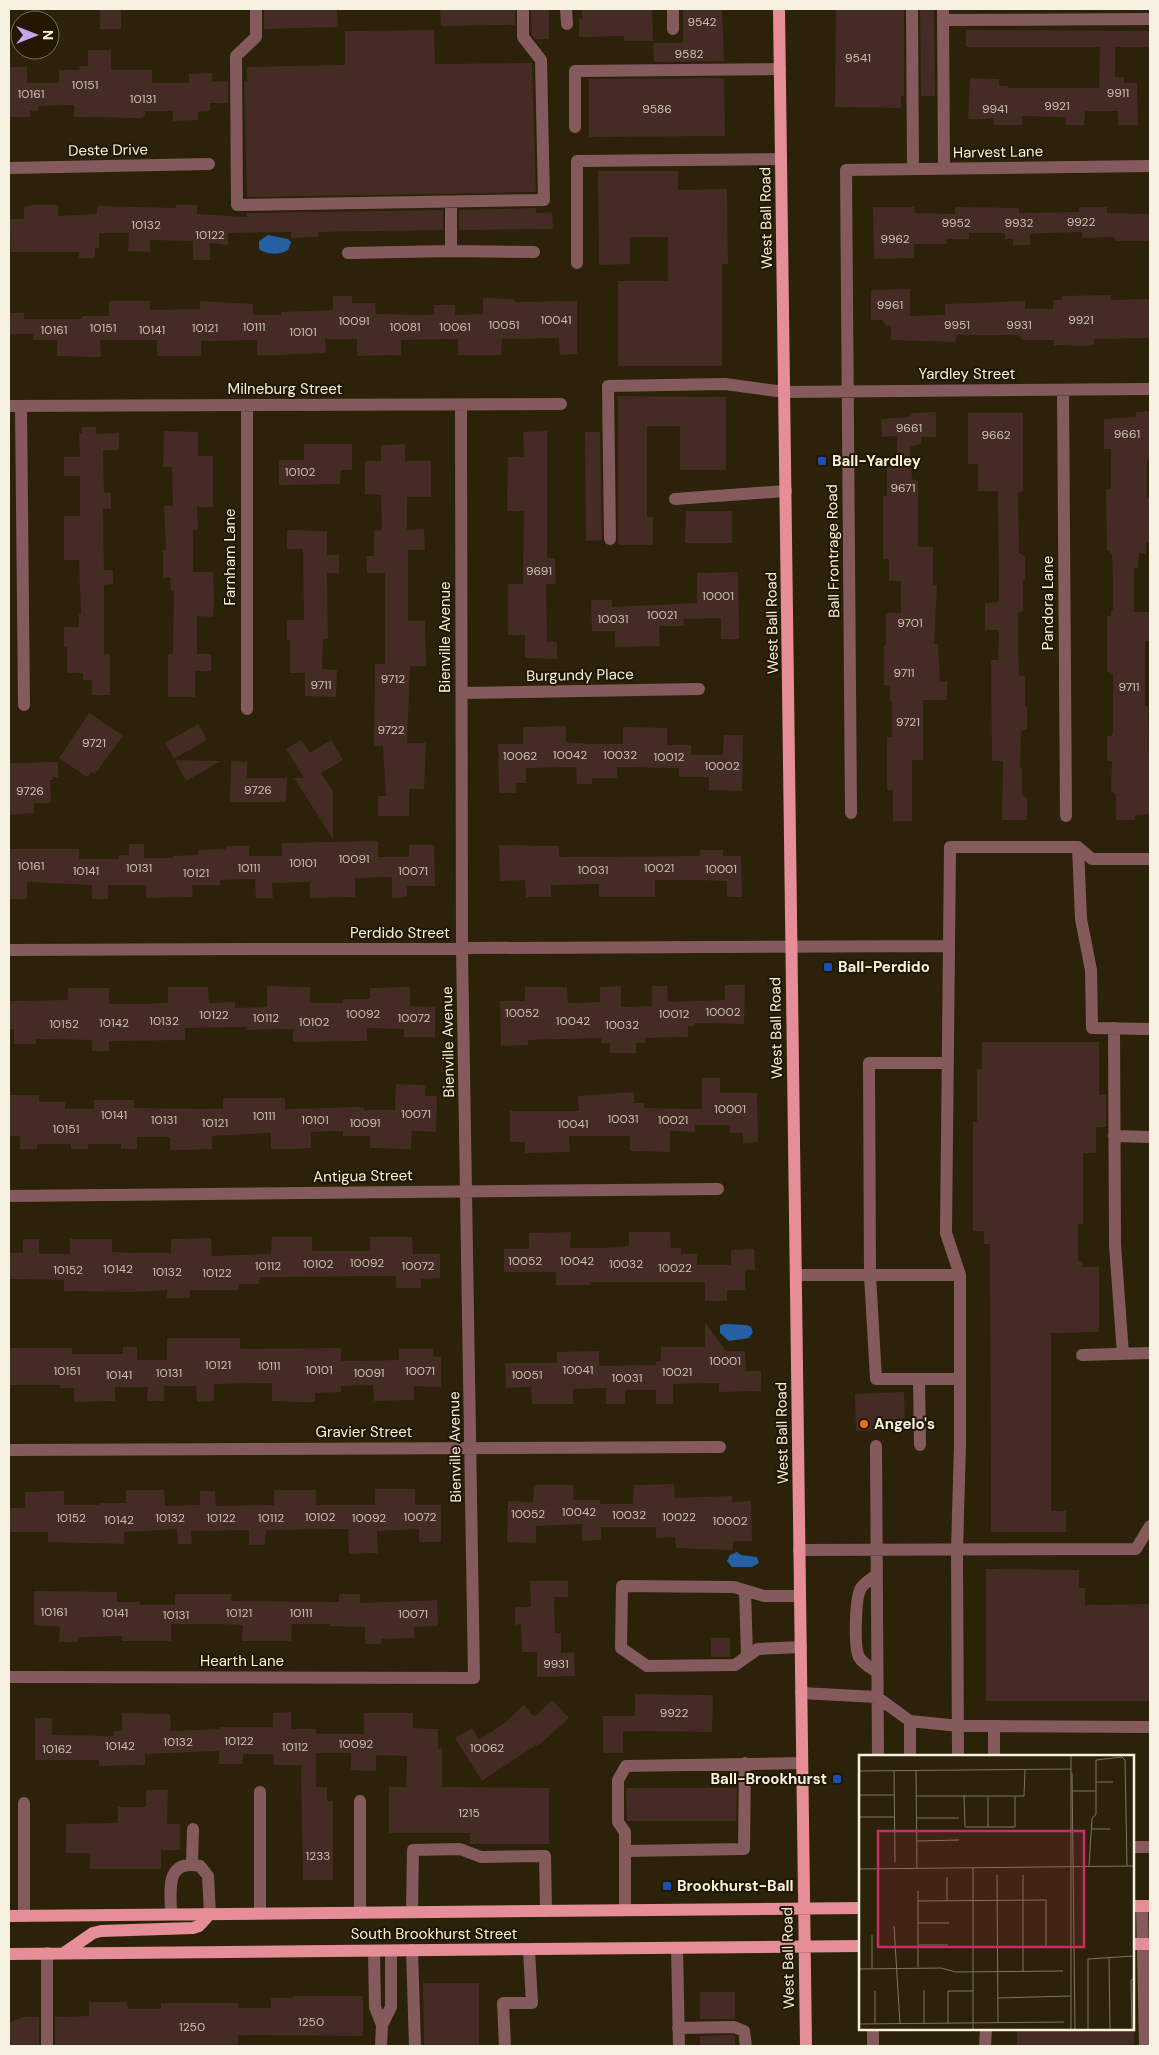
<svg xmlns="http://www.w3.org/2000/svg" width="1159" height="2055" font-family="'DM Sans',sans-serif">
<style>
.water{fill:#2560a4}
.building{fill:#442b23}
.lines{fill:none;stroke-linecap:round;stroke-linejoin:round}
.minor{stroke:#845a5d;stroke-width:12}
.major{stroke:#e68e97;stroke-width:12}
.transit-dot{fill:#1a4fb4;stroke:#221802;stroke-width:2}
.food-dot{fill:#e8710a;stroke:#221802;stroke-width:2}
.labels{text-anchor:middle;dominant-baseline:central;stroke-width:4;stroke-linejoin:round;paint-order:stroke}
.number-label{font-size:12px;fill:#cac0b2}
.street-label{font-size:15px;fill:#f7f1e2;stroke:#221802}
.poi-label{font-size:15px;font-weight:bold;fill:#f7f1e2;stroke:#221802;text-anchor:start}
.inset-road{fill:none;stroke:#7d7560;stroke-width:1}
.view{fill:#c72e68;fill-opacity:0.15;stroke:#c72e68;stroke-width:2.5}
.inset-edge{fill:none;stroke:#f7f1e2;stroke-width:2.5}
</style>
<rect width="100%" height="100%" fill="#2b2209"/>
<path class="water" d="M268,235L288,239L291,242L288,250C281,255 266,255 259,249V241Z
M724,1324L747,1325L751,1327L753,1332L749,1338L729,1341L720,1333V1326Z
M737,1552L741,1555L757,1557L759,1563L752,1567H732L727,1561L730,1555Z"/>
<path class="building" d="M100,9H121V29H100Z
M264,9H337L338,27L264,29Z
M440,9H515V25L441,26Z
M531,9H549V39H535L532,35Z
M582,9H652L653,41H624V36L579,37V19H582Z
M683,9H722L724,61L654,62L653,43H683Z
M836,9H904V96H901V108L835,107Z
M920,9H934L935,96H921Z
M434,30L435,64L532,63L536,192L247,197L244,81H247V67L345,65V31Z
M966,30L1150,31V47H1115V77H1124V83H1137L1138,125H1118V111H1085L1084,125H1066V117L1022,116V125H994V119H968L970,78L999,79V86H1008L1007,88H1099L1100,47H966Z
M88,50H111V70H152V83H189V74L212,73V82L228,81V103H210V111L198,112V120L173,121V111H145V116L141,118L74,117V105L38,106V111H30V117H9V67H27V83H59V70H80L79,66H88Z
M724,78L725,136L589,137V79Z
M598,171H678V190L727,189L728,264H722V366H618V281H668V237H630V264L599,265Z
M35,205H58V216L97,214V206L176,208V205H197V214L247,217V213L443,210V230L318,232V237L291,238V232L228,233V245L210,243V260H193V241L150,240V252L128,251L129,233H99V248H95V258H79V252H11L9,219H24V207Z
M873,207H914L915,213L955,214V207L1019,208V213L1079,212V207H1107V213L1150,214V241H1115V237L1082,238V232L1046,233L1030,234V245H1013V239H1005V233H969V239H947V244H914V258L874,259Z
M536,208V213L552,212L553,229L459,230V210Z
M910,289V316L945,315V304L1025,301V309H1053V300H1062V296L1111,295V300L1150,299V338L1094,339V345L1080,346L1054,345V340H1022L1019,335H957L955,342L891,340V325L886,326L882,320H871V290Z
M333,296H352V303H375L376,314L434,315V305H455V315L483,314V298L515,299V302L577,301V354L560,355L559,338L502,339L501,355H458V339L401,340V355L357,356V339H325L326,353L275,355H257V340L201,341V356H157V340H100L101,357L57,356V340H33V334H9V313H24V319H82V316H109V301H150V310L200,309V301L253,304V315H281V312L333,310Z
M618,396L726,397V470H680V426H647V517H653V545H619L618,540Z
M1150,411V455L1147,461V497H1150V542H1146V554L1139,553L1138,568H1134V612H1150V641H1145V706H1148L1150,814L1135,815V820H1116V794L1111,791L1112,761H1107V736H1111L1113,733V674L1107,671V616H1111V610H1113V581L1112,554H1110V551H1107L1106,489H1111V449H1104V419L1136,417V412Z
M936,412V437H921V444L910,447L912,479L918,481V547H933V585H937L934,644H938L940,682L947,681V700H923V760H912V821H893V790H887V737H892V701H890V685H884V646H886V613H901V581H889V559H883V496H887V467H897V436L882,437L881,419L910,417L912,413Z
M968,413H1023V491L1018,493L1019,553L1025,556V580L1023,581V611L1018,613V646L1019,673L1020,676H1025V707H1027V730H1022L1021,734L1020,768H1022V794L1024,797H1027V820H1002L1003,761H992L991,660H998L999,630H985V603L999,602L998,491H978V464H968Z
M82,427H96V434L119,433V450H103L104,493H111V509H103L104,570H113V584L104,585V654H110V695H92V680H83V673H67V647H64V627H79V614H81L79,560H64V516H80V476H64V457H80L79,433H82Z
M164,431L198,432V456H213V507H197L198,530H193V572H213L214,599L213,617L197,616V654H211V671H195V697H168V654H173L174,591H171L170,577L163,578V550H166L164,506H173L172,467H163Z
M547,431V558H555L556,584H546L547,642H557V659L525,658V635H508V584H523L524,511H507L508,457H524L523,432Z
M585,432H600L602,540L586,541Z
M304,444H352V470H341L340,484L279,485V460H304Z
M405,444V461H431V497H407V530L424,529L425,550H408V621H425L426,666H410L407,743H426L424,789H409V816H378V796H386L383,746H374L375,664H385V573H367L366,556H374V531L382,530L381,495L365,494V461H381V445Z
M686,511H732V543H685Z
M287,530L327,531V555H339V573H327L328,639H323L322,669L337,670L336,697L305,696V673H290V640H287V620H304L303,549H287Z
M738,572L739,639H721V618L683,619L684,626H659L660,646L615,647V631H592L591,600H612V607L697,603V573Z
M89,713L123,736L95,774L91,772L87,777L59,758Z
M198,724L207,740L174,759L165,743Z
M566,726V742L591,744H623V727L667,728V745H691V755H723L724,735H743L742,791L709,790V777H679V768L617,767V778H592V784H577L576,767L526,768V783H516V793H499L498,744H523V727Z
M301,740L310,753L331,740L343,760L321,773L333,791V839L294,778H304L286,749Z
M175,760L221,761L186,781Z
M231,761L247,762V778H287L286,802H230Z
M58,762V777H53V780H50L51,803H34V813L9,815V763Z
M378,841V857H409V845H434L435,886H407V897L392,898V877L355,878V897L310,898V882L272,883L273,898H256L255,879L220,880V885H192L193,897L146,898V885H108V899H92V885L27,882V899H10V849H79V859H119V855H129V844H144V858H173V856L198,855V850L226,849V846H249V856H282V843Z
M499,845L559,846V857L700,856V850H723V856H741L742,897H727V881L700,880H655V897H599V884L551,885V897H526L525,880L500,881Z
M725,985H745L744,1024L695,1023V1026H688V1037L645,1038V1043H636V1053H610V1043H601V1038L528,1040V1045L501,1046L500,1001H525V987H567L568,1003L600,1002V987L621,986V1007L652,1006V986H667L668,1002L725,1000Z
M267,986L310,987V1003H342L343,999H370V988L410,987V1006L435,1007V1037H404V1029L367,1028V1041L293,1042V1029L246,1030V1027L185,1028V1040L109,1041V1051H92V1040L36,1039V1044H14V1029H9V1001L68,1000V988H109V1004H143L168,1003V987H208L209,1003L235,1002V1008L267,1007Z
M982,1042H1099V1095H1106V1127H1096V1153H1083V1224H1078V1261H1082V1267H1099V1332L1051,1333V1511H1066V1532H991L990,1244H984V1231H973V1122H977V1069H982Z
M702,1078H720V1093H757L758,1142L743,1143V1133H730V1125H695V1132L670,1131V1152L630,1151V1136H569L570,1152L525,1153V1142H510V1111H579L578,1096L634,1092V1103H644V1108L702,1109Z
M396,1084L426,1085L425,1096H437L436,1132L412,1131L411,1149L370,1148V1136H343V1131L311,1132V1148L294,1149H271V1133L212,1136V1149L188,1150H170V1137H137V1149H121V1144H88V1149H71V1144H37V1149H20V1136H9V1095H39V1102H65V1109H94V1100H134V1108L223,1109V1098H285V1109L364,1107V1110H395Z
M571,1232L570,1248H605L629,1246V1232H670L671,1248H681V1254H697V1265H731V1250L754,1249L755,1270H745V1290H727V1301H705V1282H590V1285H556V1272H504V1249H529V1233Z
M272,1237H312V1251H370V1237H412L413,1254H440V1278L421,1279V1288H396V1276L260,1277L259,1284H239V1290H190V1298H167V1290L130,1292L64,1291V1280L9,1279V1253H23V1239H39V1254H70V1239H112V1252L139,1253H171V1239L211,1238L212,1256L271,1254Z
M705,1322L726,1351H745L746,1371H761V1391L719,1392V1383L673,1384V1404H656V1390H625V1404H606V1388L573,1389V1404H532L531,1387L506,1388L505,1363H557V1352L599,1351V1366L656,1365V1361H661V1347H705Z
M167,1338H240V1349L341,1348V1361L399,1360V1349H433V1356L441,1357V1387L414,1386V1400L374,1401L373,1385L341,1386V1392L315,1393V1402H298L272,1401V1383L214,1384V1401L197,1402L196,1386H164V1401H147L148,1387H115V1401L74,1402V1388H60V1385H9V1348H72V1354H123V1347H137V1360H167Z
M904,1392L905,1430L856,1431L855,1394Z
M674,1484L675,1498L732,1496V1502L751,1501L752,1541H733V1550L676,1548L675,1537L656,1538V1527H601V1540L582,1541V1524L536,1526V1543L507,1542L508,1501L533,1502L534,1485H573L574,1500H600V1504H633L634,1485Z
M375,1489H415V1505H441V1542H419V1529L377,1531L378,1553L349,1554L348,1529L266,1530L265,1545H249V1530L191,1531L192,1544H178L177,1529L124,1532V1544L48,1542V1532H9V1508H25V1492L64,1491V1505H99V1503H126V1490H164L165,1506L200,1505V1491H215L216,1506L274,1505V1490H316V1505H375Z
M986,1569L1079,1570V1588H1085V1605L1150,1604V1701H986Z
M530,1581H568V1597H554L555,1633H561V1653L574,1652L575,1676L537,1677V1652H522L521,1624L515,1625V1607H531Z
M34,1591L117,1592V1602H140V1605H175V1594H232L231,1601L339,1602V1594H360V1603L437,1600L438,1626L414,1627L415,1638L382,1639L381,1644H365V1627L329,1626L330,1624H292L291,1641H242L243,1625L217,1624H171V1641H122V1636L78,1637V1642H59L60,1627L34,1625Z
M711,1638H730V1657H711Z
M635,1694L713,1695L712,1732L623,1731V1753H603V1716H635Z
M552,1700L569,1718L537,1747L536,1745L482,1781L455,1738L472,1728L479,1740L506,1722L524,1705L534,1717Z
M291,1712V1729H316V1734H364V1713H413V1728L438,1729V1750L442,1747V1787L549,1788V1844H470V1833H389V1787H406L407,1756L376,1755V1771L351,1770V1753H316V1787H327V1801H333V1880H303L301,1765H274L273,1754H243V1764H219V1751L145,1754V1765L99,1766V1760H35V1718H52V1735L114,1736V1731H122V1713L170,1714L171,1731L219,1729V1727H273V1713Z
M626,1788H737L736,1821H627Z
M146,1790H168L167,1824H180V1850H161V1869H90V1853H66V1824L118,1823V1807H146Z
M423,1983H479V2046H424Z
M700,1992H735V2019H700Z
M293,1996H363V2036L238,2035V2045L55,2046V2017L89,2016V2002H127L128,2009H161V2003H238V2008H271V1998H293Z
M23,2017H39V2046H9V2023Z
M1017,2029H1134V2046H1017Z
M732,2035L735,2036V2046H700V2036Z"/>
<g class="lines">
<path class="minor" d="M256,9V37L236,56L237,205L544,200L541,60L523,37V9
M566,9L567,24
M673,9V29
M912,9L913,169
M943,9L944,169
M943,20L1150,19
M575,127V71L780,69
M9,168L209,164
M451,202V251L534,252
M348,253L451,251
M577,263V161L781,159
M1063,390L1066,816
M247,405V709
M9,406L561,404
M21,406L24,705
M675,499L786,491
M610,539L608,386L725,384L784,392L1150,389
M462,693L699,689
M851,813L846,170L1150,166
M1078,847L1081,919L1091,970L1092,1028L1150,1029
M949,946L946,1233L960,1275
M9,950L949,946L950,847H1078L1092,859H1150
M1114,1028L1115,1245L1123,1354
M1114,1136L1150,1137
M9,1196L718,1189
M796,1275H960V1445L957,1550L958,1756
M1082,1355L1150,1353
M919,1379H960
M920,1445L919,1379H876L870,1275L869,1063H947
M876,1446L878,1756
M9,1450L720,1447
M799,1550L1136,1549L1150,1526
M876,1575C871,1579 864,1583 861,1588C855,1597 854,1648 859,1657C863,1664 871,1668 877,1672
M745,1590L747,1656
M800,1596H764L734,1587L622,1586L621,1648L647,1666L735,1665L758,1649L801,1647
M9,1677L474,1678L462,949L461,405
M801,1693L877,1697L910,1721L959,1726H994
M910,1721V1756
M994,1756V1726L1150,1727
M260,1792V1913
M360,1801V1912
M24,1803V1916
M1133,1847H1150
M625,1851L744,1849L745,1763
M192,1865L193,1829
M1142,1906L1145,2046
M625,1910V1832L618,1822V1780L626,1766L802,1763
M412,1912L413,1850L460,1849L481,1857L545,1856L546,1911
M171,1914C171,1891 164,1859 200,1866L208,1876L210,1914
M677,1948L679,2046
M412,1950L415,2046
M374,1951L375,2007L382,2025
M678,2028L734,2027L744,2031L746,2046
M873,2029V2046
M47,2046V1953
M381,2046L382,2025L391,2007V1951
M505,2046L503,2003H532L529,1950
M985,2046L986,2029"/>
<path class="major" d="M779,9L806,2046
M1133,1906H1150
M9,1916L860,1908
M1133,1944H1150
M64,1953L93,1933L101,1931L193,1928L199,1926L210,1914
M9,1954L860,1946"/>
</g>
<g class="transit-dot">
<rect x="817" y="456" width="10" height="10" rx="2.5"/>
<rect x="823" y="962" width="10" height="10" rx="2.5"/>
<rect x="832" y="1774" width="10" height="10" rx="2.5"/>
<rect x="662" y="1881" width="10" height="10" rx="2.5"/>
</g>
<circle class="food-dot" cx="864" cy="1424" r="5"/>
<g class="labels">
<g class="number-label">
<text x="702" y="22">9542</text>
<text x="689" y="54">9582</text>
<text x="858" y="58">9541</text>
<text x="85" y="85">10151</text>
<text x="1118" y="93">9911</text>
<text x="31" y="94">10161</text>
<text x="143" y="99">10131</text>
<text x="1057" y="106">9921</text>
<text x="657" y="109">9586</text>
<text x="995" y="109">9941</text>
<text x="1081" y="222">9922</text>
<text x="956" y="223">9952</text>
<text x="1019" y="223">9932</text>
<text x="146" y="225">10132</text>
<text x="210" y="235">10122</text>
<text x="895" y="239">9962</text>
<text x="890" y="305">9961</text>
<text x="556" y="320">10041</text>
<text x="1081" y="320">9921</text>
<text x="354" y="321">10091</text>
<text x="504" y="325">10051</text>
<text x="957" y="325">9951</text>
<text x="1019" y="325">9931</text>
<text x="254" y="327">10111</text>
<text x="405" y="327">10081</text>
<text x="455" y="327">10061</text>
<text x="103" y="328">10151</text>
<text x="205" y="328">10121</text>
<text x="54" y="330">10161</text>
<text x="152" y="330">10141</text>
<text x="303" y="332">10101</text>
<text x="909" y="428">9661</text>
<text x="1127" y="434">9661</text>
<text x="996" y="435">9662</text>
<text x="300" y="472">10102</text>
<text x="903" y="488">9671</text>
<text x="539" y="571">9691</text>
<text x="718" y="596">10001</text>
<text x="662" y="615">10021</text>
<text x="613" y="619">10031</text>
<text x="910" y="623">9701</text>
<text x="904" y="673">9711</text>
<text x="393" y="679">9712</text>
<text x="321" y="685">9711</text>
<text x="1129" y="687">9711</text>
<text x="908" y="722">9721</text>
<text x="391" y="730">9722</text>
<text x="94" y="743">9721</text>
<text x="570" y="755">10042</text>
<text x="620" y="755">10032</text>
<text x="520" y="756">10062</text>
<text x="669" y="757">10012</text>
<text x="722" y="766">10002</text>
<text x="258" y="790">9726</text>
<text x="30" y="791">9726</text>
<text x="354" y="859">10091</text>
<text x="303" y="863">10101</text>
<text x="31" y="866">10161</text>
<text x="139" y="868">10131</text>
<text x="249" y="868">10111</text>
<text x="659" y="868">10021</text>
<text x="721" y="869">10001</text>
<text x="593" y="870">10031</text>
<text x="86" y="871">10141</text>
<text x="413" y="871">10071</text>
<text x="196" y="873">10121</text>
<text x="723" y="1012">10002</text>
<text x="522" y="1013">10052</text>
<text x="363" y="1014">10092</text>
<text x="674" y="1014">10012</text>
<text x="214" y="1015">10122</text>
<text x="266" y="1018">10112</text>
<text x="414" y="1018">10072</text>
<text x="164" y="1021">10132</text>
<text x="573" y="1021">10042</text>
<text x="314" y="1022">10102</text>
<text x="114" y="1023">10142</text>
<text x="64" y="1024">10152</text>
<text x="622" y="1025">10032</text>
<text x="730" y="1109">10001</text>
<text x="416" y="1114">10071</text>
<text x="114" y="1115">10141</text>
<text x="264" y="1116">10111</text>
<text x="623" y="1119">10031</text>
<text x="164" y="1120">10131</text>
<text x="315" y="1120">10101</text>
<text x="673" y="1120">10021</text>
<text x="215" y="1123">10121</text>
<text x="365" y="1123">10091</text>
<text x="573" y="1124">10041</text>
<text x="66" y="1129">10151</text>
<text x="525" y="1261">10052</text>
<text x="577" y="1261">10042</text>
<text x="367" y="1263">10092</text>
<text x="318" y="1264">10102</text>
<text x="626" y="1264">10032</text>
<text x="268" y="1266">10112</text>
<text x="418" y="1266">10072</text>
<text x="675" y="1268">10022</text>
<text x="118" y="1269">10142</text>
<text x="68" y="1270">10152</text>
<text x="167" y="1272">10132</text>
<text x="217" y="1273">10122</text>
<text x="725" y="1361">10001</text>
<text x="218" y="1365">10121</text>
<text x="269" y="1366">10111</text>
<text x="319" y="1370">10101</text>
<text x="578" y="1370">10041</text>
<text x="67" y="1371">10151</text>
<text x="420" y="1371">10071</text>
<text x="677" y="1372">10021</text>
<text x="169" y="1373">10131</text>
<text x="369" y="1373">10091</text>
<text x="119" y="1375">10141</text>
<text x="527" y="1375">10051</text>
<text x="627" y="1378">10031</text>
<text x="579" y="1512">10042</text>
<text x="528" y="1514">10052</text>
<text x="629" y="1515">10032</text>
<text x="320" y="1517">10102</text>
<text x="420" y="1517">10072</text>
<text x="679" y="1517">10022</text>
<text x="71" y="1518">10152</text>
<text x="170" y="1518">10132</text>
<text x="221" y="1518">10122</text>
<text x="271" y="1518">10112</text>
<text x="369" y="1518">10092</text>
<text x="119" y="1520">10142</text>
<text x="730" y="1521">10002</text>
<text x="54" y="1612">10161</text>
<text x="115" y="1613">10141</text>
<text x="239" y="1613">10121</text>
<text x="301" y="1613">10111</text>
<text x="413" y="1614">10071</text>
<text x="176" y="1615">10131</text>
<text x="556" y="1664">9931</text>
<text x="674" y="1713">9922</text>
<text x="239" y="1741">10122</text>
<text x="178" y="1742">10132</text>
<text x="356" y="1744">10092</text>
<text x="120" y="1746">10142</text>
<text x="295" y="1747">10112</text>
<text x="487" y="1748">10062</text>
<text x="57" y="1749">10162</text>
<text x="469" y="1813">1215</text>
<text x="318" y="1856">1233</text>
<text x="311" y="2022">1250</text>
<text x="192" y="2027">1250</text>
</g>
<g class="street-label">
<text transform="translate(108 150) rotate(-1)">Deste Drive</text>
<text transform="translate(998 152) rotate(-1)">Harvest Lane</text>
<text transform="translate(766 218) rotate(-91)">West Ball Road</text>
<text x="967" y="374">Yardley Street</text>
<text x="285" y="389">Milneburg Street</text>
<text transform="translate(833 551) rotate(-91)">Ball Frontrage Road</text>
<text transform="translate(230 557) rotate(-90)">Farnham Lane</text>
<text transform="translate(1048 603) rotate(-90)">Pandora Lane</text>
<text transform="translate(772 623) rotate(-91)">West Ball Road</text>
<text transform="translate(445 637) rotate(-90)">Bienville Avenue</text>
<text transform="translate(580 675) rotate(-1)">Burgundy Place</text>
<text x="400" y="933">Perdido Street</text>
<text transform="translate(776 1028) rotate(-91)">West Ball Road</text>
<text transform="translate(448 1042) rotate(-91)">Bienville Avenue</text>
<text transform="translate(363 1176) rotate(-1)">Antigua Street</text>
<text x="364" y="1432">Gravier Street</text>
<text transform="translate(782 1433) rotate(-91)">West Ball Road</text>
<text transform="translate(455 1447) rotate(-91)">Bienville Avenue</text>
<text x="242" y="1661">Hearth Lane</text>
<text x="434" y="1934">South Brookhurst Street</text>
<text transform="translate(788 1958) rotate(-91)">West Ball Road</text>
</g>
<g class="poi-label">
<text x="832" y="461">Ball-Yardley</text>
<text x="838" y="967">Ball-Perdido</text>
<text x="874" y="1424">Angelo's</text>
<text x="827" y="1779" text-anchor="end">Ball-Brookhurst</text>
<text x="677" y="1886">Brookhurst-Ball</text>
</g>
</g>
<g transform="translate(859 1755)">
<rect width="275" height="275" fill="#2b2209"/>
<path class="inset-road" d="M0,16L212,14M35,16L36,107M57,16L58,114M213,18L216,275M237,27H254M213,36H237M0,40H35M105,40L106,72H156V42M57,41H165L166,14M129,42V72M1,62H35M57,63H100M233,74H251M58,86L100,85M230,111L233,64L237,59V5L263,2L266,5L268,111M114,113V275M0,114L275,111M138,120L139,267M164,120V217M88,122V146M59,136V212M59,146L187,145V192M59,168H90M35,171L41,269M13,180V213M59,190H89M250,202L251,275M0,214L82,213L97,217L204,216M65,235V268M16,236V269M139,243L211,241M89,268V236H114M0,269L205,267M212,275V0M229,275V204L275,201M273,275L272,225L275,224"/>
<path class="view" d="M19,76H225V192H19Z"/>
<rect width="275" height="275" class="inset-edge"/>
</g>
<rect width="1159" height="2055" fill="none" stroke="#f7f1e2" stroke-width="20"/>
<g transform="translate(35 35) rotate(90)"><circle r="24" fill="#221802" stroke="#776f5c"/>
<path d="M0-4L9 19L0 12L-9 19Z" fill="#c7a6f0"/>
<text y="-8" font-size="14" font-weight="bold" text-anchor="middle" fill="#f7f1e2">N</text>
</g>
</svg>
